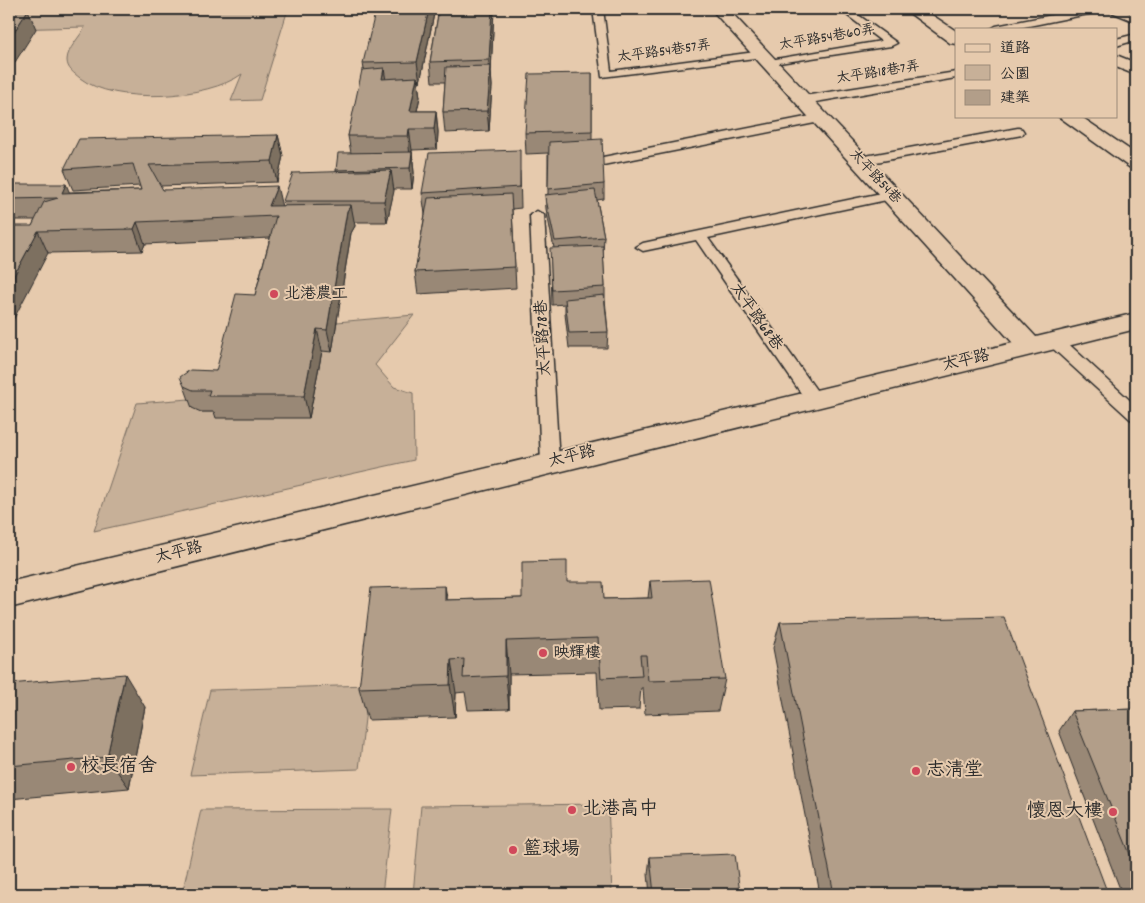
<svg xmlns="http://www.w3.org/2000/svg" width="1145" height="903" font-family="Dekko,'LXGW WenKai TC',sans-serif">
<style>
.green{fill:#c7b098;stroke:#796e62}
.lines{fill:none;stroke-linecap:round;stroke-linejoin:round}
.service-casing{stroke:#2b2b2b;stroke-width:3}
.minor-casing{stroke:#2b2b2b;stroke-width:3}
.service{fill:#e6caad;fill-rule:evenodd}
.minor{fill:#e6caad;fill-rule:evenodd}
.wall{fill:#998876;stroke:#2b2b2b}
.shaded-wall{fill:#7d6f60;stroke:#2b2b2b}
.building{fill:#b29e89;stroke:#2b2b2b}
.poi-dot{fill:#d1495b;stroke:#e6caad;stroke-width:2}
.labels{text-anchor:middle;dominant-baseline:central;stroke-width:4;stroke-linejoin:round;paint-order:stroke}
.far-street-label{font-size:14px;fill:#2b2b2b;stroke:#e6caad}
.poi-label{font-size:16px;fill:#2b2b2b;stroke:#e6caad;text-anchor:start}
.street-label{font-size:16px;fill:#2b2b2b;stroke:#e6caad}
.near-poi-label{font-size:19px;fill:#2b2b2b;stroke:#e6caad;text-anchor:start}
</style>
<rect width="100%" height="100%" fill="#e6caad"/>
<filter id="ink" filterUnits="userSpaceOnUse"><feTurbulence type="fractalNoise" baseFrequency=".02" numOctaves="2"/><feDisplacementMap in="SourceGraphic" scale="10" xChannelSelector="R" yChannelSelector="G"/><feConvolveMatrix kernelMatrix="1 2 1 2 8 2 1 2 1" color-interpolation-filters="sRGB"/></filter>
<g filter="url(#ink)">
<path class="green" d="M9,9H288L260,100L231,101L242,74C208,99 114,105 80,78C74,73 67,69 67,60C67,49 80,37 85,27L9,29Z
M414,315L375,365L394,387L413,393L414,460L94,531L137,403L189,399L201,412H218L322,351L337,322Z
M369,685L359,769L190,775L210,690Z
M608,804L612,894H413L421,806Z
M392,809L382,894H182L201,810Z"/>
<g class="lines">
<defs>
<path id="service" d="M593,9H603L611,71L763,51L769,54L763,57L602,77Z
M839,9H850L897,43L891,46L766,65V61L770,60L881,41Z
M1083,9H1103L1098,12L1014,29H991L996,26Z
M1104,9H1118L1136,15V22Z
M1136,34V40L1116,46V39Z
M956,72V78L804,104L798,100L804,96Z
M821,114L827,118L825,121L603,165L597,161L603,157Z
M1018,128L1022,129L1024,132L1022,135L860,165L854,161L860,157Z
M891,191L896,192L898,195L896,198L708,238L819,394L821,398L819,402H807L696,240L643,251L636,247L643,243Z
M537,211L544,215L559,462L556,467L550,469L544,467L541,462L530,215Z
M1054,335L1060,336L1136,406V421L1130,419L1048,344L1046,340L1048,336Z"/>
<path id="minor" d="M711,9H728L1036,337L1136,313V329L9,608V582L1013,343Z
M904,9H923L956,31V44L950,43Z
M1116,55L1136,63V75L1116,67Z
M1058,116H1080L1136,154V169L1129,167Z"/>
</defs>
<use href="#service" class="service-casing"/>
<use href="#minor" class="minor-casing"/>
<use href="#service" class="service"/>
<use href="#minor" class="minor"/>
</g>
<path class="wall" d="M435,9L420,82H418L420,97L417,111H436L438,132L437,149L412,150L414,173L412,189H394L387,222H354L355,226L351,233L332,352L322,351L309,418H216L214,412H201L192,408L184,386L216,371L255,295L270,238L145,244L142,251L48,253L32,226L35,220H9V184L69,192L141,190L140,186L73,190L64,169L278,135L283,156L277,182L160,186L163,190L284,206L283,201L336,172V170L351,153L348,136L364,70L363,63Z
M439,9H494L491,72L492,86L489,131L445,133L443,112L445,82H432L430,62Z
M592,73V139L604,184V199L597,200L604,237L603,252L605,287V299L608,332L607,348H569L565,314V304L552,305L551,263L554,248L546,209L545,195L548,194V153L526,154L525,133Z
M520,171L521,208L512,209L516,288L418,294L415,272L425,214L422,193Z
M650,581L725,679L718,711L645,714L643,688H641L639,709L599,710L597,672L509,674V709L468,710L465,692L456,693L455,717L368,720L359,688L448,600L522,598L567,582L604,599L648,598Z
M1136,620V640L1131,628Z
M780,622L1108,894H820L773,648Z
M9,684L145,707L129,788L9,799Z
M1136,709V894H1122L1059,731L1072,711Z
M650,857L740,894H650L648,874Z"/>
<path class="shaded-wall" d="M429,9H435L420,82L417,62Z
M492,9H494L491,72L492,86L489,131L487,111L490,73L489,60Z
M28,10L36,29L10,70L9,66V40Z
M384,68L387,88L382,79Z
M417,77L420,97L413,129L410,111Z
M436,111L438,132L437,149L434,129Z
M409,129L412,150L410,157L408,136Z
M278,135L283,156L277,182L272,161Z
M412,152L414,173L412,189L410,168Z
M391,170L394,191L387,222L384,201Z
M66,184L75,206L62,193Z
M277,186L282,207L276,216L269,206Z
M351,205L355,226L351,233L332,352L327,330L347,211Z
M137,222L145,244L142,251L134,229Z
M38,231L48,253L9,328V285Z
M317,329L322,351L309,418L304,396Z
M445,586L451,621L445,600Z
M506,641L509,674V709L506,676Z
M451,660L456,693L455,717L450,685Z
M125,674L145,707L129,788L107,757Z"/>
<path class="building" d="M376,9H429L417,62L363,63Z
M439,9H492L489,60L430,62Z
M9,10H28L9,40Z
M491,66L487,111L443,112L446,67Z
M384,68L382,79L417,77L410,111H436L434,129H409L408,136H348L362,70Z
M592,73V131L525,133L529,74Z
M278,135L272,161L149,165L163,190L277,186L269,206L351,205L347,211L327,330L317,329L304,396H208L210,390H193L184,386L180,377L190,370L216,371L236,294L255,295L276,216L137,222L134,229L38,231L9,285V226H32L44,202L58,198L9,199V184H66L62,193L141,190L133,164L64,169L79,139Z
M602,139L604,184L548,189L549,142Z
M520,150V187L422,193L429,153Z
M412,152L410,168L336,170L338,153Z
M391,170L384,201H283L293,173Z
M595,190L604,237L555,241L545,195Z
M511,194L515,267L415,272L428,198Z
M603,246L605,287L552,290L550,248Z
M604,295L608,332L569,333L565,299Z
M567,561V582H603L604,599L652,598L650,581L709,579L725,679L648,681L646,655H640L642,676L601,678L598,638L506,641V676L463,678L464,659L451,660L450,685L359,688L371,588L445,586V600L522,598V562Z
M1004,617L1108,894H834L780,622Z
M125,674L107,757L9,766V684Z
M1136,709V869L1072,711Z
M735,854L740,894H654L650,857Z"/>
</g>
<g class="poi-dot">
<circle cx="274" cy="294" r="5"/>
<circle cx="543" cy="653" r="5"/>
<circle cx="71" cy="767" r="5"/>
<circle cx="916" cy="771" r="5"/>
<circle cx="572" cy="810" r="5"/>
<circle cx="1113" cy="812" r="5"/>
<circle cx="513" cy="850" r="5"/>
</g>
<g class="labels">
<g class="far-street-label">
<text transform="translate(827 38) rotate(-10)">太平路54巷60弄</text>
<text transform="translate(664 52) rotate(-8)">太平路54巷57弄</text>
<text transform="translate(878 73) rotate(-9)">太平路18巷7弄</text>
<text transform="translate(875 177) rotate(47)">太平路54巷</text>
</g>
<g class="poi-label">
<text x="284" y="294">北港農工</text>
<text x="553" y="653">映輝樓</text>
</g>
<g class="street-label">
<text transform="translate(756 317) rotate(55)">太平路68巷</text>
<text transform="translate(544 338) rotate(-93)">太平路78巷</text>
<text transform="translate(966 361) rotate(-13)">太平路</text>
<text transform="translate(572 457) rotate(-14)">太平路</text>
<text transform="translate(179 553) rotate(-14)">太平路</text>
</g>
<g class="near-poi-label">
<text x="81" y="767">校長宿舍</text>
<text x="926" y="771">志清堂</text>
<text x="582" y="810">北港高中</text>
<text x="1103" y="812" text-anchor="end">懷恩大樓</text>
<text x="523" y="850">籃球場</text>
</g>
</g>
<rect width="1145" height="903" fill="none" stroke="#e6caad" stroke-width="30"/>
<rect x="15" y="15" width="1115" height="873" fill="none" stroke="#2b2b2b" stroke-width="2" filter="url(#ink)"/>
<rect x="955" y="28" width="162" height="90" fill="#e6caad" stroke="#9b8a79"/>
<rect x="965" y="44" width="25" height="8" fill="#e6caad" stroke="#9b8a79"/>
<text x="1000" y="52" font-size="15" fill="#2b2b2b">道路</text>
<rect x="965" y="65" width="25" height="15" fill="#c7b098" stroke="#9b8a79"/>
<text x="1000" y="78" font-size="15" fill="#2b2b2b">公園</text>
<rect x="965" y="90" width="25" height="15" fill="#b29e89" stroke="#9b8a79"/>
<text x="1000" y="102" font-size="15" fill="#2b2b2b">建築</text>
</svg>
